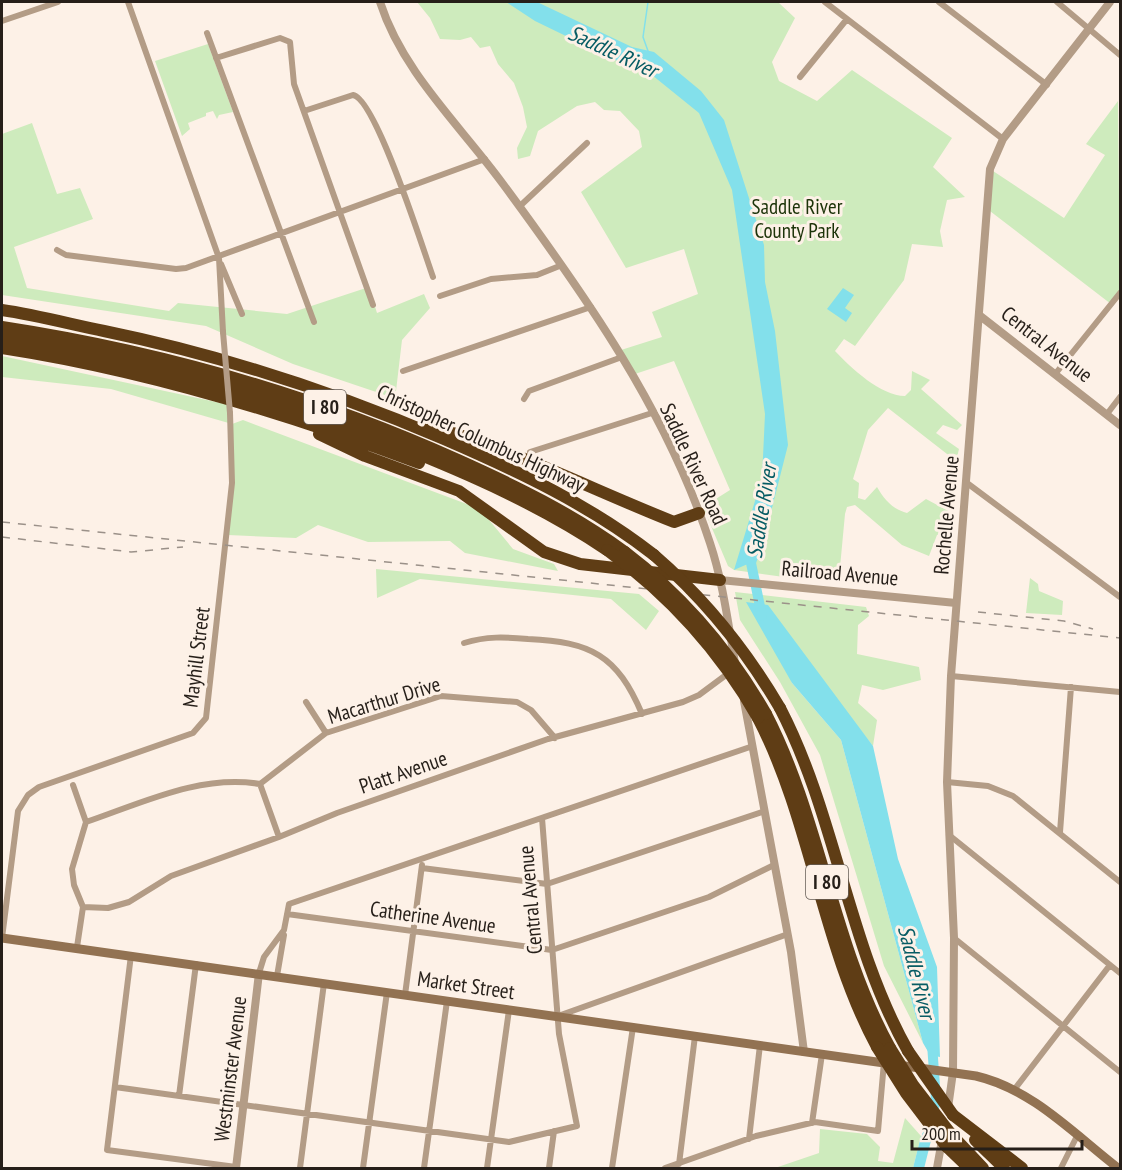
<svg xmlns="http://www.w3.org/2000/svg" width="1122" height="1170" font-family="'PT Sans Narrow',sans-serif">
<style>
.green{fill:#ceebbd}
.water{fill:#83e0eb}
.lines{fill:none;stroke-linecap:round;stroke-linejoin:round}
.stream{stroke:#83e0eb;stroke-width:1.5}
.river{stroke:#83e0eb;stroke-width:10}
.minor{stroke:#b39c86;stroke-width:6}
.tertiary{stroke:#b39c86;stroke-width:8}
.secondary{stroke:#927252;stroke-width:9}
.motorway{stroke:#5f3d15;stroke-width:12}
.rail{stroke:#9b9189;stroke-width:1.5;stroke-dasharray:8 8;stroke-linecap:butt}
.minor-bridge{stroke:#b39c86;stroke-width:6}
.motorway-bridge{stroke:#5f3d15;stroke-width:12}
.labels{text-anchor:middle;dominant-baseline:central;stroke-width:6;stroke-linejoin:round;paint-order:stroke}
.shield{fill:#fdf1e7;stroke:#665e57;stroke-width:1.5}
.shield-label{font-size:20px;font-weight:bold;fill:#261f19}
.park-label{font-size:21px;fill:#1c3309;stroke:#fdf1e7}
.street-label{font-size:21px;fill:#261f19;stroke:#fdf1e7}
.water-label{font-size:22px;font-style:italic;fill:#075c64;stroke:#fdf1e7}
</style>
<rect width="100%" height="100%" fill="#fdf1e7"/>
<path class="green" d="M417,2H778L795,18L772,62L779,81L817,101L852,70L952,138L933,167L965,197L947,200L940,231L943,247L912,244L904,280L855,346L844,339L835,351C851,368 881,396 905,396L911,390L912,371L930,380L921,389L962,425L957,430L943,425L936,433L959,449L956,461L888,408L868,430L853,479L859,483L858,498L865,500L877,487C884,499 892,509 907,513L926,499L954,514L951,530L937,535L929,556L902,545L855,505L847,507L845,514L839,578L785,572L784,577L734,570L728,566L703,507L730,490L674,361L635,374L621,350L662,337L652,312L698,294L684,249L626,268L581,192L642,147L639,131L620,111L604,110L595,102L577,106L538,131L530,156L518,159L517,148L527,127L523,107L514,83L498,64L490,46L480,48L471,37L460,40L440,39L430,18Z
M208,44L233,112L219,115L217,119L213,111L206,113V116L188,123L190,129L182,136L155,61Z
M1118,101L1120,293L1111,304L986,208L990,169L1064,218L1105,155L1086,144Z
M32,123L57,194L80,188L93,219L14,247L27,288L169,311L178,303L287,314L369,287L377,313L424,294L430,308L402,340L396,391L388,396L293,364L206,326L2,295V134Z
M2,356L230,405L232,424L243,420L480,509L513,549L554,564L558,571L465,553L450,541L368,542L318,525L296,538L228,535L232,424L111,389L2,377Z
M376,569L639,594L659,611L646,630L611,599L420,579L377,598Z
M1030,578L1038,584L1039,591L1063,601L1062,615L1026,613Z
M735,592L866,607L869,616L858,625L857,654L919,667L921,680L883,690L862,685L858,703L877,720L873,746L770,616L792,683L841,740L923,1043L884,966L820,755L780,682L740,620Z
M905,1118L921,1136L913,1168H775L819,1153L820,1129L867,1134L880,1147L878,1161L893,1163Z"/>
<path class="water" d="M506,2H537L632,47L654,52L701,91L724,120L764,245L765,282L775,331L788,445L759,559L734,570L762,478L765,414L732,190L699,113L652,75L636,70L535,21Z
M843,288L854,295L845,308L852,313L846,322L827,309Z
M746,602L768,605L873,746L898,859L937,967L940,1057L930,1055L923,1043L841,740L792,683Z
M921,1136L927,1144L923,1168H913Z"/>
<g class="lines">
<path class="stream" d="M648,51L643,37L648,2"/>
<path class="river" d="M755,549L751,563L762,616
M919,1168L936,1100L932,1044"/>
<path class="minor" d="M128,2L219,258L223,332
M825,2L1003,139
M939,2L1047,85
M1057,2L1120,55
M2,21L58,2
M207,33L314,322
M216,58L280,38L290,42L294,84L373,305
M800,77L847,19
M304,111L353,95C376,99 423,249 433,277
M520,206L587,143
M57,250L66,255L176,269L186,268L485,159
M221,264L242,314
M440,296L491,279L537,275L562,265
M403,371L591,307
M1056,373L1120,293
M524,399L529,391L622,357
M1107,414L1120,397
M530,452L652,413
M967,483L1120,597
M464,643C487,636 505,637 528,639C591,642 617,655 642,714
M951,676L1120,692
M306,702L326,733
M947,782L988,786L1013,796L1120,882
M260,784L279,837
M73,785L86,822L72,869L74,885L83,907L77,947
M86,822C142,803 200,774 260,784L326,733L441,696L517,702L531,710L555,738
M1060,832L1071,687
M949,835L1120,973
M422,868L547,884L765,811
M83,907L108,908L129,902L171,876L279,837L337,813L548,739L683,702L699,695L730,672
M287,914L552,950L709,897L774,865
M2,938L18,811L28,795L39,787L193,733L206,718L232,483L230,413
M954,938L1120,1072
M131,955L107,1150L236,1167
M259,973L264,957L284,930L289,904L753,746
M277,976L284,935
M405,995L422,865
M558,1016L788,934
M115,1087L509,1142L577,1126L559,1034L542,818
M1014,1090L1110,965
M179,1096L196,964
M812,1123L822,1054
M749,1139L760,1045
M679,1164L695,1036
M300,1168L324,983
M363,1168L387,992
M424,1168L447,1001
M487,1168L509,1010
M549,1168L554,1131
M612,1168L633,1027
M665,1168L756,1136L815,1122L878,1131L884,1062
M1061,1168L1077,1136"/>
<path class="tertiary" d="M380,2C403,73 460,125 503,184C585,295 667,411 710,543C723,582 728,623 735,663
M979,315L1120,425
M720,580L956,603
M744,701L791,952L804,1052
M948,1108L953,1072L954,938L947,782L951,676L990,169L1003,139L1110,2
M236,1168L259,973
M937,1168L942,1140"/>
<path class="secondary" d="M2,938L976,1076C1032,1089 1074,1134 1118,1168"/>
<path class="motorway" d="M2,310C36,315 70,324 104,331C221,355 334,392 444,439C518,471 590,505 654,555
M2,327C159,351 313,395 458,460C516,486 573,514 625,552
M2,338C136,359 269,396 396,445C469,474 542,506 607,550
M2,348C145,370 283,412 419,463
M430,426C515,450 593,490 674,522L699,513
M319,434L365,456L459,491L544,552L580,564L720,580
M780,708C837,818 847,943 908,1051
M766,714C821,821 832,943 890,1048
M758,718C812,822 821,943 877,1047
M953,1115L1022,1168
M950,1133L983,1168
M975,1140L1004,1168
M947,1147L969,1168"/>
<path class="rail" d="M2,522L1120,638
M2,537L131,552L183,547
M978,612L1064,621L1093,629"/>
<path class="minor-bridge" d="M223,332L230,413"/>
<path class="motorway-bridge" d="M607,550C669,595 720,651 758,718
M625,552C683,596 730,651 766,714
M654,555C705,599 746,650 780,708
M877,1047L906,1093L947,1147
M890,1048L913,1085L950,1133
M908,1051L953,1115"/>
</g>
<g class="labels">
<g class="shield">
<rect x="304" y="390" width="42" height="34" rx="4.5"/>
<rect x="806" y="865" width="42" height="34" rx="4.5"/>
</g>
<g class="shield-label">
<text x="325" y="407">I 80</text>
<text x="827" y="882">I 80</text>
</g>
<g class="park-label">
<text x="797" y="206">Saddle River<tspan x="797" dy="24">County Park</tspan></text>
</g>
<g class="street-label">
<text transform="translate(1047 344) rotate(38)">Central Avenue</text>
<text transform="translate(481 438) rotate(25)">Christopher Columbus Highway</text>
<text transform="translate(694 464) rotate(65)">Saddle River Road</text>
<text transform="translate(946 515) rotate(-85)">Rochelle Avenue</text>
<text transform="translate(840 573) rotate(5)">Railroad Avenue</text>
<text transform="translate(196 657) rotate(-83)">Mayhill Street</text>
<text transform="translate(384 700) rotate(-17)">Macarthur Drive</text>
<text transform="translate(403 772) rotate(-19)">Platt Avenue</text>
<text transform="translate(530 900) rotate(-95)">Central Avenue</text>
<text transform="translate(433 917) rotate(8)">Catherine Avenue</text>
<text transform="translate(466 985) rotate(8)">Market Street</text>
<text transform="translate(230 1069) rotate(-83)">Westminster Avenue</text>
</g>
<g class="water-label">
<text transform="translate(613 51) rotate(25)">Saddle River</text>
<text transform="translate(761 511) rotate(-81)">Saddle River</text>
<text transform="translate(917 972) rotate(76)">Saddle River</text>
</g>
</g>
<rect width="1122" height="1170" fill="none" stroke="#261f19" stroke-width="6"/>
<path d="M912 1140v9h170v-9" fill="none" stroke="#261f19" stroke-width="3"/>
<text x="921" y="1140" font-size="18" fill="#261f19" stroke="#fdf1e7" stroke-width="4.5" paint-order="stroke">200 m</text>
</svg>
